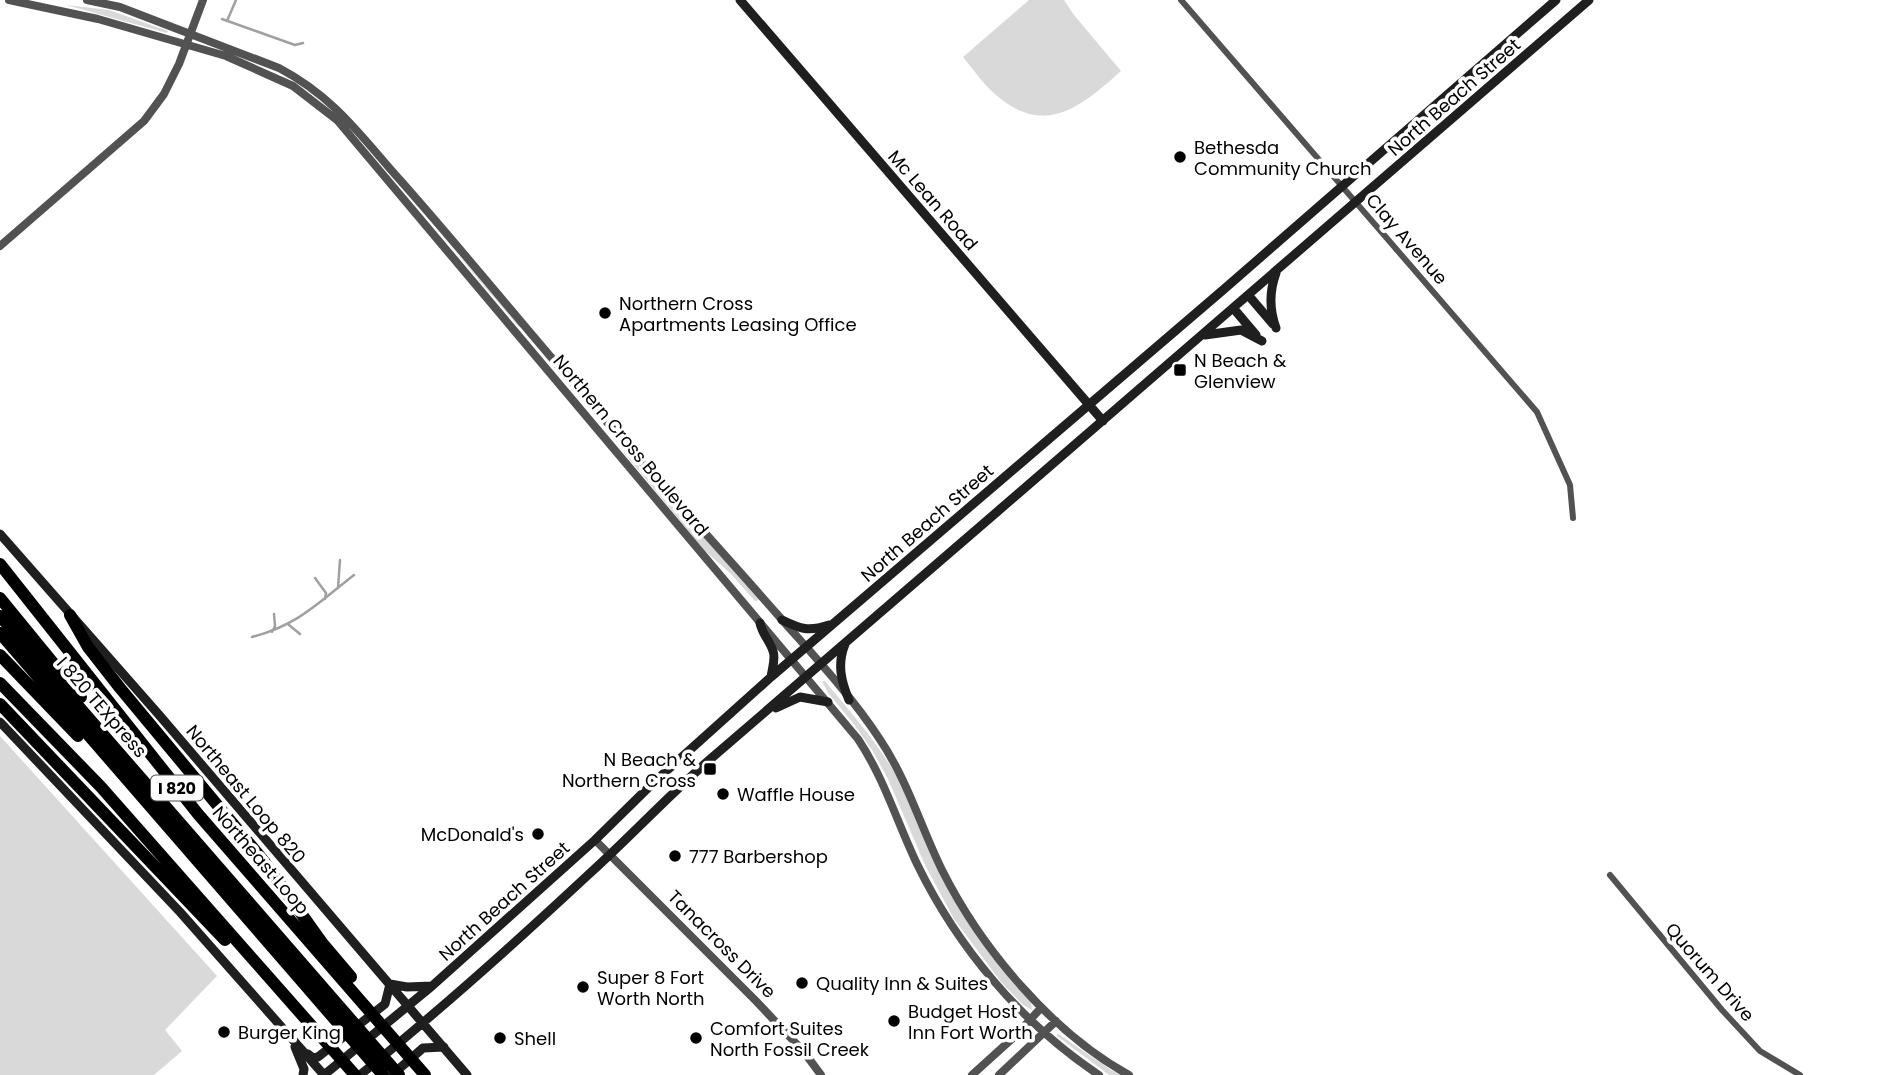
<svg xmlns="http://www.w3.org/2000/svg" width="1877" height="1075" font-family="Poppins,sans-serif">
<style>
.green{fill:#d9d9d9}
.lines{fill:none;stroke-linecap:round;stroke-linejoin:round}
.stream{stroke:#a0a0a0;stroke-width:2.5}
.minor{stroke:#525252;stroke-width:6}
.tertiary{stroke:#525252;stroke-width:8}
.secondary{stroke:#1f1f1f;stroke-width:9}
.motorway{stroke:#000;stroke-width:12}
.poi-dot{fill:#000;stroke:#fff;stroke-width:2.5}
.labels{text-anchor:middle;dominant-baseline:central;stroke-width:7;stroke-linejoin:round;paint-order:stroke}
.shield{fill:#fff;stroke:#4c4c4c;stroke-width:2}
.shield-label{font-size:16px;font-weight:bold;fill:#000}
.street-label{font-size:18px;fill:#000;stroke:#fff}
.poi-label{font-size:18px;fill:#000;stroke:#fff;text-anchor:start}
</style>
<rect width="100%" height="100%" fill="#fff"/>
<path class="green" d="M1029,0H1064L1074,15L1121,71C1081,107 1044,138 995,94C983,84 973,69 963,57Z
M66,5L109,10L168,31L167,33Z
M439,233L521,326L519,327Z
M620,448L655,482L759,600L755,601L730,573L705,551Z
M822,681H825C851,713 881,746 901,784C914,809 922,836 934,862C958,914 992,959 1031,1001L1032,1010L1023,1005L1001,982L954,919L925,865L888,779L872,750L853,723L828,693Z
M0,736L217,976L165,1030L182,1051L154,1075H0Z
M1057,1033L1111,1070L1125,1075H1109L1057,1036Z"/>
<g class="lines">
<path class="stream" d="M222,19L295,45L303,43
M227,21L236,0
M315,578L326,593L325,599
M338,588L340,560
M289,625L300,634
M272,632L275,626L274,614
M252,637C298,625 318,603 354,575"/>
<path class="minor" d="M1181,0L1537,412L1570,485L1573,518
M1610,875L1722,1010L1760,1051L1800,1075"/>
<path class="tertiary" d="M9,0L98,19L226,56L293,86L337,120L858,739C884,778 897,822 917,864C958,948 1021,1023 1099,1075
M87,0L120,7L279,68C334,97 360,135 400,180C464,252 524,327 587,399C649,472 714,542 777,614C812,654 850,694 879,738C908,781 920,825 942,870C981,948 1052,1033 1129,1075
M0,246L144,121L164,94L179,64L203,0
M595,840L756,1001L804,1052L821,1075
M972,1075L1014,1037L1041,1008
M999,1075L1056,1021"/>
<path class="secondary" d="M740,0L1103,421
M1276,273C1269,292 1269,309 1276,328
M1249,296L1273,324
M1234,309L1256,335
M1205,335L1241,330L1262,341
M0,534L160,716L467,1075
M782,620C801,629 808,632 829,625
M760,623C762,634 770,641 773,651C776,659 772,669 771,677
M845,644C837,664 841,681 849,700
M776,708L800,697L828,702
M0,722L180,912L324,1075
M390,984L407,987L432,986
M295,1047L304,1069L303,1075
M308,1054L313,1058L318,1057L385,1004L390,984
M324,1075L432,986L595,840L653,783L771,677L1223,290L1556,0
M360,1075C439,1011 514,944 588,875C629,838 666,798 707,762C1001,508 1296,255 1589,0
M392,1075L423,1048L444,1047"/>
<path class="motorway" d="M0,564L198,814L425,1075
M0,598L81,697
M70,615L88,647L120,688L263,860L323,944L351,977
M0,616L399,1075
M0,633L383,1075
M0,655L78,736
M0,683L101,787L355,1075
M0,704L225,940"/>
</g>
<g class="poi-dot">
<circle cx="1180" cy="157" r="7"/>
<circle cx="605" cy="313" r="7"/>
<rect x="1173" y="363" width="14" height="14" rx="3.5"/>
<rect x="703" y="762" width="14" height="14" rx="3.5"/>
<circle cx="723" cy="794" r="7"/>
<circle cx="538" cy="834" r="7"/>
<circle cx="675" cy="856" r="7"/>
<circle cx="802" cy="983" r="7"/>
<circle cx="583" cy="987" r="7"/>
<circle cx="894" cy="1021" r="7"/>
<circle cx="224" cy="1032" r="7"/>
<circle cx="500" cy="1038" r="7"/>
<circle cx="696" cy="1038" r="7"/>
</g>
<g class="labels">
<rect class="shield" x="151" y="775.5" width="52" height="25" rx="5"/>
<g class="shield-label">
<text x="177" y="788">I 820</text>
</g>
<g class="street-label">
<text transform="translate(1454 97) rotate(-41)">North Beach Street</text>
<text transform="translate(933 200) rotate(49)">Mc Lean Road</text>
<text transform="translate(1407 239) rotate(49)">Clay Avenue</text>
<text transform="translate(631 445) rotate(50)">Northern Cross Boulevard</text>
<text transform="translate(927 523) rotate(-41)">North Beach Street</text>
<text transform="translate(102 707) rotate(49)">I 820 TEXpress</text>
<text transform="translate(246 794) rotate(50)">Northeast Loop 820</text>
<text transform="translate(261 860) rotate(49)">Northeast Loop</text>
<text transform="translate(504 901) rotate(-42)">North Beach Street</text>
<text transform="translate(722 944) rotate(45)">Tanacross Drive</text>
<text transform="translate(1710 972) rotate(49)">Quorum Drive</text>
</g>
<g class="poi-label">
<text x="1194" y="147">Bethesda<tspan x="1194" dy="21">Community Church</tspan></text>
<text x="619" y="303">Northern Cross<tspan x="619" dy="21">Apartments Leasing Office</tspan></text>
<text x="1194" y="360">N Beach &amp;<tspan x="1194" dy="21">Glenview</tspan></text>
<text x="696" y="759" text-anchor="end">N Beach &amp;<tspan x="696" dy="21">Northern Cross</tspan></text>
<text x="737" y="794">Waffle House</text>
<text x="524" y="834" text-anchor="end">McDonald's</text>
<text x="689" y="856">777 Barbershop</text>
<text x="597" y="977">Super 8 Fort<tspan x="597" dy="21">Worth North</tspan></text>
<text x="816" y="983">Quality Inn &amp; Suites</text>
<text x="908" y="1011">Budget Host<tspan x="908" dy="21">Inn Fort Worth</tspan></text>
<text x="710" y="1028">Comfort Suites<tspan x="710" dy="21">North Fossil Creek</tspan></text>
<text x="238" y="1032">Burger King</text>
<text x="514" y="1038">Shell</text>
</g>
</g>
</svg>
